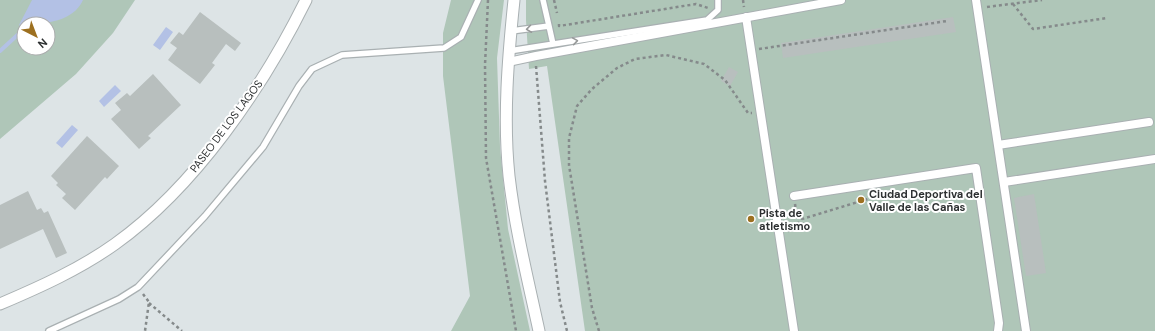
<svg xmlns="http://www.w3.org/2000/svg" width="1155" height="331" font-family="'DM Sans',sans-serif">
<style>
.green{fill:#afc6b8;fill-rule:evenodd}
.water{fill:#b3c1e5}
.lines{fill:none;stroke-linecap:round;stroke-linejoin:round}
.stream{stroke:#b3c1e5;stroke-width:4}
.building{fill:#b8bfbe}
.service-casing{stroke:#a9b0b2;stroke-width:8}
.pedestrian-casing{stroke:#a9b0b2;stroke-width:10}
.minor-casing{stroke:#a9b0b2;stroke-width:13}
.path{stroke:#858a8b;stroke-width:2.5;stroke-dasharray:3 3;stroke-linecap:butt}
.service{stroke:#fff;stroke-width:5.5}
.pedestrian{stroke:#fff;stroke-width:8}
.minor{stroke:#fff;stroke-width:11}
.oneway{stroke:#969898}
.poi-dot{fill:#9d7020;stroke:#fff;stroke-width:1.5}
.labels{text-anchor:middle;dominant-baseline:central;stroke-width:4;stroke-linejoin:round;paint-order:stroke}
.street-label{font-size:11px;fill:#2d3031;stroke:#fff}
.poi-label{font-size:11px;font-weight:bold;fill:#2d3031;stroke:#fff;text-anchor:start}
</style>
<rect width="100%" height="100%" fill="#dde4e6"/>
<path class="green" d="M0,0H135L113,33L76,74L0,139ZM24,24H48V48H24Z
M451,0H504L497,58L500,147L508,229L530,331H451L470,296L443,76V33Z
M526,0H1155V331H585L547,66L529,69L526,20Z"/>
<path class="water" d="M32,0H83C73,22 45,24 24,24V31L19,25Z
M166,27L173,32L160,50L153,45Z
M115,85L121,91L104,107L99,101Z
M72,125L78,130L62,148L56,143Z"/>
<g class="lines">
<path class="stream" d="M0,51L24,29"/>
</g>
<path class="building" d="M200,12L241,43L235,51L226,44L212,63L215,65L200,84L168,60L177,48L170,43L179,32L183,35Z
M953,17L956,32L783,58L781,43Z
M729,67L738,72L730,86L721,81Z
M153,74L181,105L148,136L151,138L139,149L111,119L121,110L115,103L127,93L130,96Z
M87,136L119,166L107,179L105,177L75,210L62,198L66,194L56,185L58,183L51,176Z
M28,191L37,210L41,208L44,213L48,211L67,253L56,258L43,229L0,249V205Z
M1034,194L1046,273L1026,276L1014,198Z"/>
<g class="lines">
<defs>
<path id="service" d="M549,26L553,44
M511,31L549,26L543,0
M509,51L707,20L718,10V0
M49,331L119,299L138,287L205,216L263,147L299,86L312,69L342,55L444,48L461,37L478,0"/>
<path id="pedestrian" d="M976,0L1026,331
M746,17L794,331
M508,62L536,56L841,0
M998,145L1149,122
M1004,182L1155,159
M794,196L976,168L999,323L998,331"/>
<path id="minor" d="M514,0C508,58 503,118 509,176C515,228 528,280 539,331
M0,304C40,287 80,269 115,244C195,187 263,87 306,0"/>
</defs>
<use href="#service" class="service-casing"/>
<use href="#pedestrian" class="pedestrian-casing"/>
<use href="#minor" class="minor-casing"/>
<path class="path" d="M488,0L485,65L486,158L516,331
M554,0L557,13
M743,0L744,7
M1013,4L1033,29L1107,18
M987,7L1042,0
M559,24V26L696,4L708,8
M759,49L947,21
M536,66L545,181L560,302L567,331
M795,204L799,229
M788,231L804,227L802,219L884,194
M143,294L149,302L145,331
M149,303L182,331
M599,331L592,308L569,165V138L577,106L592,89L617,68L635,59L666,55L704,64L725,80L748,113H752"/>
<use href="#service" class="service"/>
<use href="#pedestrian" class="pedestrian"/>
<use href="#minor" class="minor"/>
</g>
<defs><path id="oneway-chevron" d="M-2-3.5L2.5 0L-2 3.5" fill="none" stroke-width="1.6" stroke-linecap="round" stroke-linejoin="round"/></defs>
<g class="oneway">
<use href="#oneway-chevron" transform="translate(529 29) rotate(172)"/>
<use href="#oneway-chevron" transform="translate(575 41) rotate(-9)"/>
</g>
<g class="poi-dot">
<circle cx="861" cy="200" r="4"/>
<circle cx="751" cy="219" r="4"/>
</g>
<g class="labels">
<g class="street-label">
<text transform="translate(226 126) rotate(-53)">PASEO DE LOS LAGOS</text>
</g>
<g class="poi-label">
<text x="869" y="194">Ciudad Deportiva del<tspan x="869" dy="13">Valle de las Cañas</tspan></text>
<text x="759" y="213">Pista de<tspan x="759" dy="13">atletismo</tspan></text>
</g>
</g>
<g transform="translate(36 36) rotate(138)"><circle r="19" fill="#ffffff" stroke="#abacad"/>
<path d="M0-3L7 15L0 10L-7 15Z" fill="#9d7020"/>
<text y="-6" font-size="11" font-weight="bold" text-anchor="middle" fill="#2d3031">N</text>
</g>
</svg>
